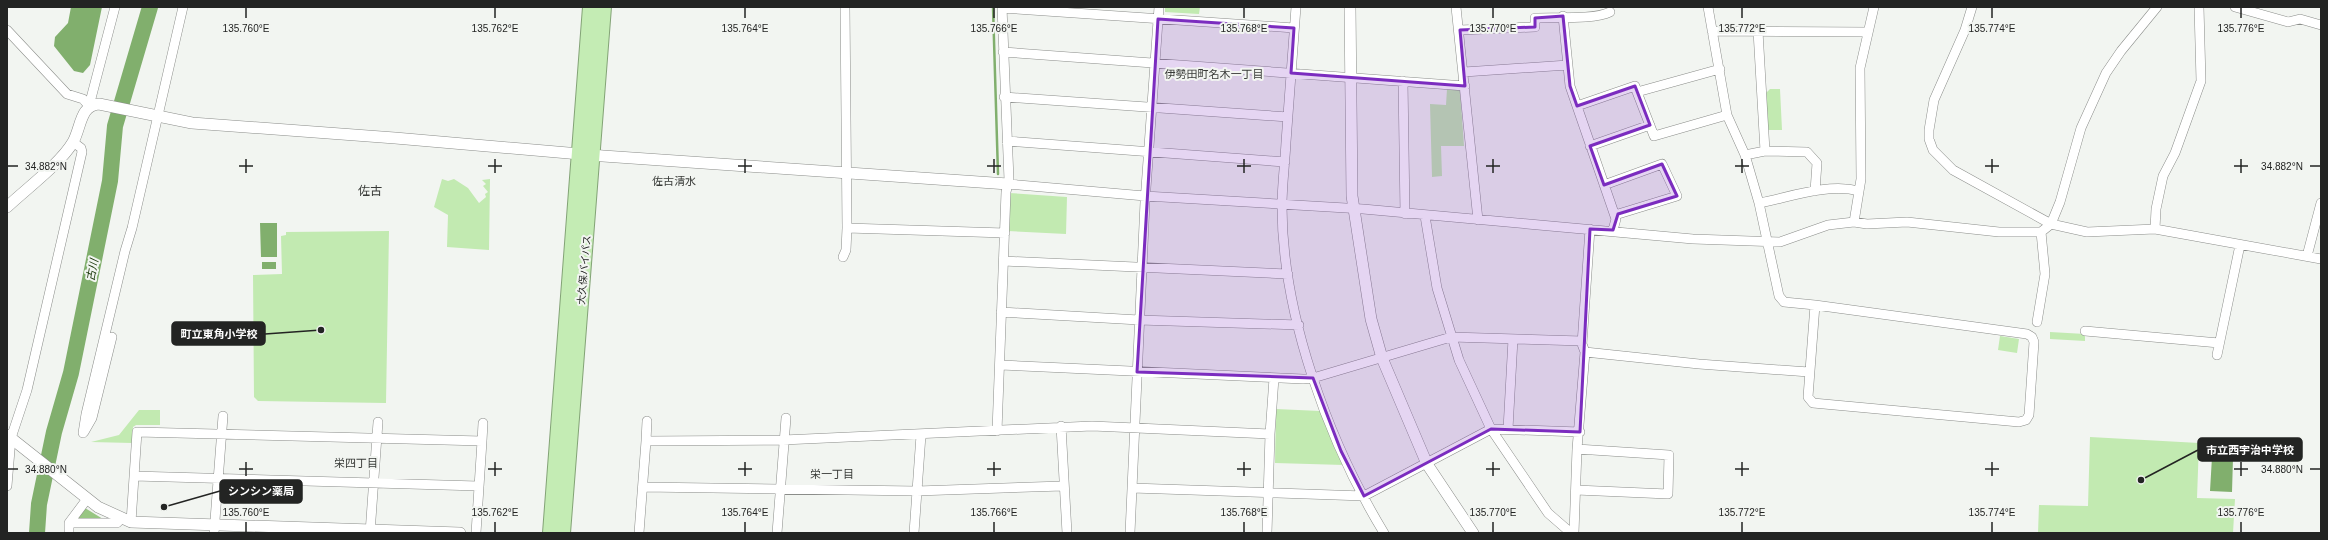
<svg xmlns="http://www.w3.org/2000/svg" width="2328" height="540" font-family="Helvetica,'Noto Sans JP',sans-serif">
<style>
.green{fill:#c2eab1}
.forest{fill:#98c683}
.water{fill:#81af6d}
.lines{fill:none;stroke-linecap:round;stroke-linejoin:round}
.stream{stroke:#81af6d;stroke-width:2.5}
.river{stroke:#81af6d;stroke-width:16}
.minor-casing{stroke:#8b8d8a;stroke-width:10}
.tertiary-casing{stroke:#8b8d8a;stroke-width:12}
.trunk-casing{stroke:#83a376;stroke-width:16}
.minor{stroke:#fff;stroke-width:9}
.tertiary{stroke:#fff;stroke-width:11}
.trunk{stroke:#c4ecb4;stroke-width:14}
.marked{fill:#7b2cbf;fill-opacity:0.2;stroke:#7b2cbf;stroke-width:3;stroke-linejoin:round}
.ticks{fill:none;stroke:#232423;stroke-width:1.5}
.labels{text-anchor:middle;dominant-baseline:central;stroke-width:4;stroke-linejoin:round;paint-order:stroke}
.street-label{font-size:10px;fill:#232423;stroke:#f2f5f1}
.neighbourhood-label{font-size:11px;fill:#393b38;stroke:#f2f5f1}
.water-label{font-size:11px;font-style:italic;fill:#143103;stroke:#f2f5f1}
.quarter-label{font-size:12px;fill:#393b38;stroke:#f2f5f1}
.ticks-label{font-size:10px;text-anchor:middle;fill:#232423;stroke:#f2f5f1;stroke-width:4;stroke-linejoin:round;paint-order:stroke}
.leader{fill:none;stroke:#232423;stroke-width:1.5}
.callout-dot{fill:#232423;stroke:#f2f5f1;stroke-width:1.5}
.callout{fill:#232423;stroke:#232423;stroke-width:1.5}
.callout-label{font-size:11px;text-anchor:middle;font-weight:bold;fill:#fff}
</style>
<rect width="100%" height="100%" fill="#f2f5f1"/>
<path class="green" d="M1165,7H1200L1199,14L1165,12Z
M1447,89H1460L1464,146H1441L1442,176L1432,177L1430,104L1446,105Z
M1770,89H1780L1782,130H1768L1766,93Z
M442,179L448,181L454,179L468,188L479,203L486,197L485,194L488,192L483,186L486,184L482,180L490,179L489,250L447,247L448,215L434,207Z
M1009,193L1067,197L1066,234L1008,231Z
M389,231L386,403L258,401L254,397L253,275L282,274L281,236L286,235V232Z
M2050,332L2085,334V341L2050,339Z
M2000,336L2019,339L2017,353L1998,350Z
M1276,409L1320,411L1344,465L1275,463Z
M139,410H160V425H136L133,427L132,443L91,442L119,435Z
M2090,437L2199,443L2197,498L2235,499L2233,533H2038L2039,505L2088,506Z"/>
<path class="forest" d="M85,508L103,519H77Z"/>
<path class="water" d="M71,7H102L90,65L83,73L74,71L54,46L55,37L68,23Z
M260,223H277V257H261Z
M262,262H276V269H262Z
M2212,457L2233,458L2232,492L2210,491Z"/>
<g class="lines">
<path class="stream" d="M993,7L998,174"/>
<path class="river" d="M37,533L39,504L54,432L71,373L110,181L115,126L150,7"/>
<defs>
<path id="minor" d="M845,7L847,228L1005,233
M1296,7C1293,52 1289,97 1286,142C1285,163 1282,185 1282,206C1282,314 1328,441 1384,533
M1456,7L1478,220
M1708,7L1727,115L1745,155L1759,203L1779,296L1784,302L1815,305L2027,334L2032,337L2034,342L2029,415L2026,420L2019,422L1813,403L1808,397L1815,305
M1972,7L1965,30L1934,100L1929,130V139L1933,150L1953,170L2051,224L2087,232L2155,229L2321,259
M2235,7L2288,22L2300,19L2321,25
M1002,8L1294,28
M1563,16L1570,86L1616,219L1613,230
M7,30L67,94L83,99L89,106
M1460,30L1535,27V18C1556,17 1594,20 1610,12
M1712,31L1868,32
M1758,31L1765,151
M1003,52L1465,86
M1720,69L1637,92L1654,136L1727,115
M1464,72L1568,65
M1403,81L1405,214
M1004,97L1288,117
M89,106L115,7
M1577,106L1635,86L1637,92
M1007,141L1285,162
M1590,146L1650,125
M1745,155L1765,151L1807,152L1817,163L1815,191
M1008,184L1145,196L1363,209L1693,239L1780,242L1828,225L1854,222L1867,224L1907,222L1999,232H2041L2051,224L2060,202L2081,128L2106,73L2121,51L2157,7
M1604,185L1662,164L1677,196L1615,215
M1759,203C1790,197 1828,183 1859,191
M1425,216L1437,288L1459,360L1491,429L1548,513L1571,533
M1854,222L1861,179L1860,68L1874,7
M2155,229L2156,209L2163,176L2175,153L2201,81L2199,7
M2307,256L2321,203
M843,257L846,250L847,228
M1004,261L1288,274
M1001,312L1139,320L1299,325
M2037,322L2045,274L2041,232
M2085,331L2219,343
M1585,352L1699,364L1809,372
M2217,355L2240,245
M1000,365L1303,379L1313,378L1451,337L1582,341
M1061,426L1067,533
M1508,429L1513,339
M997,431L1006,192L1009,180L1002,7
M84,432L92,418L112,337
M83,433L86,414L125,251L132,228L183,7
M482,441L483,423
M646,441L647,421
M134,476L478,486
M7,486L11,438L27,390L82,152L81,148L73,142
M643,487L917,491L1063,486
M1132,488L1364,496L1491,429L1580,432
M1576,490L1668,494L1669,455L1577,449
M131,522L137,432L482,441L476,533
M69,523H117L121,519
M69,533V523L87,499
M214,533L223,416
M370,533L378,422
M639,533L646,441L783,440L1092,426L1270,434
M777,533L786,418
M914,533L921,435
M1130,533L1145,202L1159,7
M1267,533L1270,434L1274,378
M1574,533L1577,449L1585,352L1582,344L1590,229"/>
<path id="tertiary" d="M1350,7L1352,196L1371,319L1382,358L1427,464L1473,533
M7,207C26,189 61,163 73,142C81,128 80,105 99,104L192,123L395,138L603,156L1008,184
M7,435L98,507L131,522L460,533"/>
<path id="trunk" d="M550,533L590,7
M563,533L604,7"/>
</defs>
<use href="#minor" class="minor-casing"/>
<use href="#tertiary" class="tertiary-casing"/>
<use href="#trunk" class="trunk-casing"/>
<use href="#minor" class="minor"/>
<use href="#tertiary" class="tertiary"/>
<use href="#trunk" class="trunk"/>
</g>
<path class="marked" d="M1563,16L1570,86L1577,106L1635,86L1650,125L1590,146L1604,185L1662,164L1677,196L1618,214L1613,230L1590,229L1580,432L1491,429L1364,496L1341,451L1313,378L1137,372L1158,19L1294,28L1291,73L1465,86L1460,30L1535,27V18Z"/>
<path class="ticks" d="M246,8V18M495,8V18M745,8V18M994,8V18M1244,8V18M1493,8V18M1742,8V18M1992,8V18M2241,8V18M246,159V173M495,159V173M745,159V173M994,159V173M1244,159V173M1493,159V173M1742,159V173M1992,159V173M2241,159V173M8,166H18M239,166H253M488,166H502M738,166H752M987,166H1001M1237,166H1251M1486,166H1500M1735,166H1749M1985,166H1999M2234,166H2248M2310,166H2320M246,462V476M495,462V476M745,462V476M994,462V476M1244,462V476M1493,462V476M1742,462V476M1992,462V476M2241,462V476M8,469H18M239,469H253M488,469H502M738,469H752M987,469H1001M1237,469H1251M1486,469H1500M1735,469H1749M1985,469H1999M2234,469H2248M2310,469H2320M246,522V532M495,522V532M745,522V532M994,522V532M1244,522V532M1493,522V532M1742,522V532M1992,522V532M2241,522V532"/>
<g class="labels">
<g class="street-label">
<text transform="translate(584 270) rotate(-85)">大久保バイパス</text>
</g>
<g class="neighbourhood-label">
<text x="1214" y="74">伊勢田町名木一丁目</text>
<text x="674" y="181">佐古清水</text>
<text x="356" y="463">栄四丁目</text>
<text x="832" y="474">栄一丁目</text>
</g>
<g class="water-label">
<text transform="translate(92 270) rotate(-79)">古川</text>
</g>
<g class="quarter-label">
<text x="370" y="191">佐古</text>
</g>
</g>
<g class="ticks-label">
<text x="246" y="32">135.760°E</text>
<text x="495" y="32">135.762°E</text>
<text x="745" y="32">135.764°E</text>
<text x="994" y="32">135.766°E</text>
<text x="1244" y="32">135.768°E</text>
<text x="1493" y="32">135.770°E</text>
<text x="1742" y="32">135.772°E</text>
<text x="1992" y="32">135.774°E</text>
<text x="2241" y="32">135.776°E</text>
<text x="46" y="170">34.882°N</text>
<text x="2282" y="170">34.882°N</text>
<text x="46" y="473">34.880°N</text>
<text x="2282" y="473">34.880°N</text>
<text x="246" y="516">135.760°E</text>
<text x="495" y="516">135.762°E</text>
<text x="745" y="516">135.764°E</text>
<text x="994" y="516">135.766°E</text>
<text x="1244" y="516">135.768°E</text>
<text x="1493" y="516">135.770°E</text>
<text x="1742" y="516">135.772°E</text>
<text x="1992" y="516">135.774°E</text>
<text x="2241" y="516">135.776°E</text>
</g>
<path class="leader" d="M321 330L265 334M2141 480L2198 450M164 507L220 491"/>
<g class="callout-dot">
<circle cx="321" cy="330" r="4"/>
<circle cx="2141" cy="480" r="4"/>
<circle cx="164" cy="507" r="4"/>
</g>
<g class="callout">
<rect x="172" y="322" width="93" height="23" rx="4"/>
<rect x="2198" y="438" width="104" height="23" rx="4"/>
<rect x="220" y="480" width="82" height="23" rx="4"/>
</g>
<g class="callout-label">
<text x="219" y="338">町立東角小学校</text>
<text x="2250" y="454">市立西宇治中学校</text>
<text x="261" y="495">シンシン薬局</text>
</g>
<rect width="2328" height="540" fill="none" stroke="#232423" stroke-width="16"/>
</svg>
